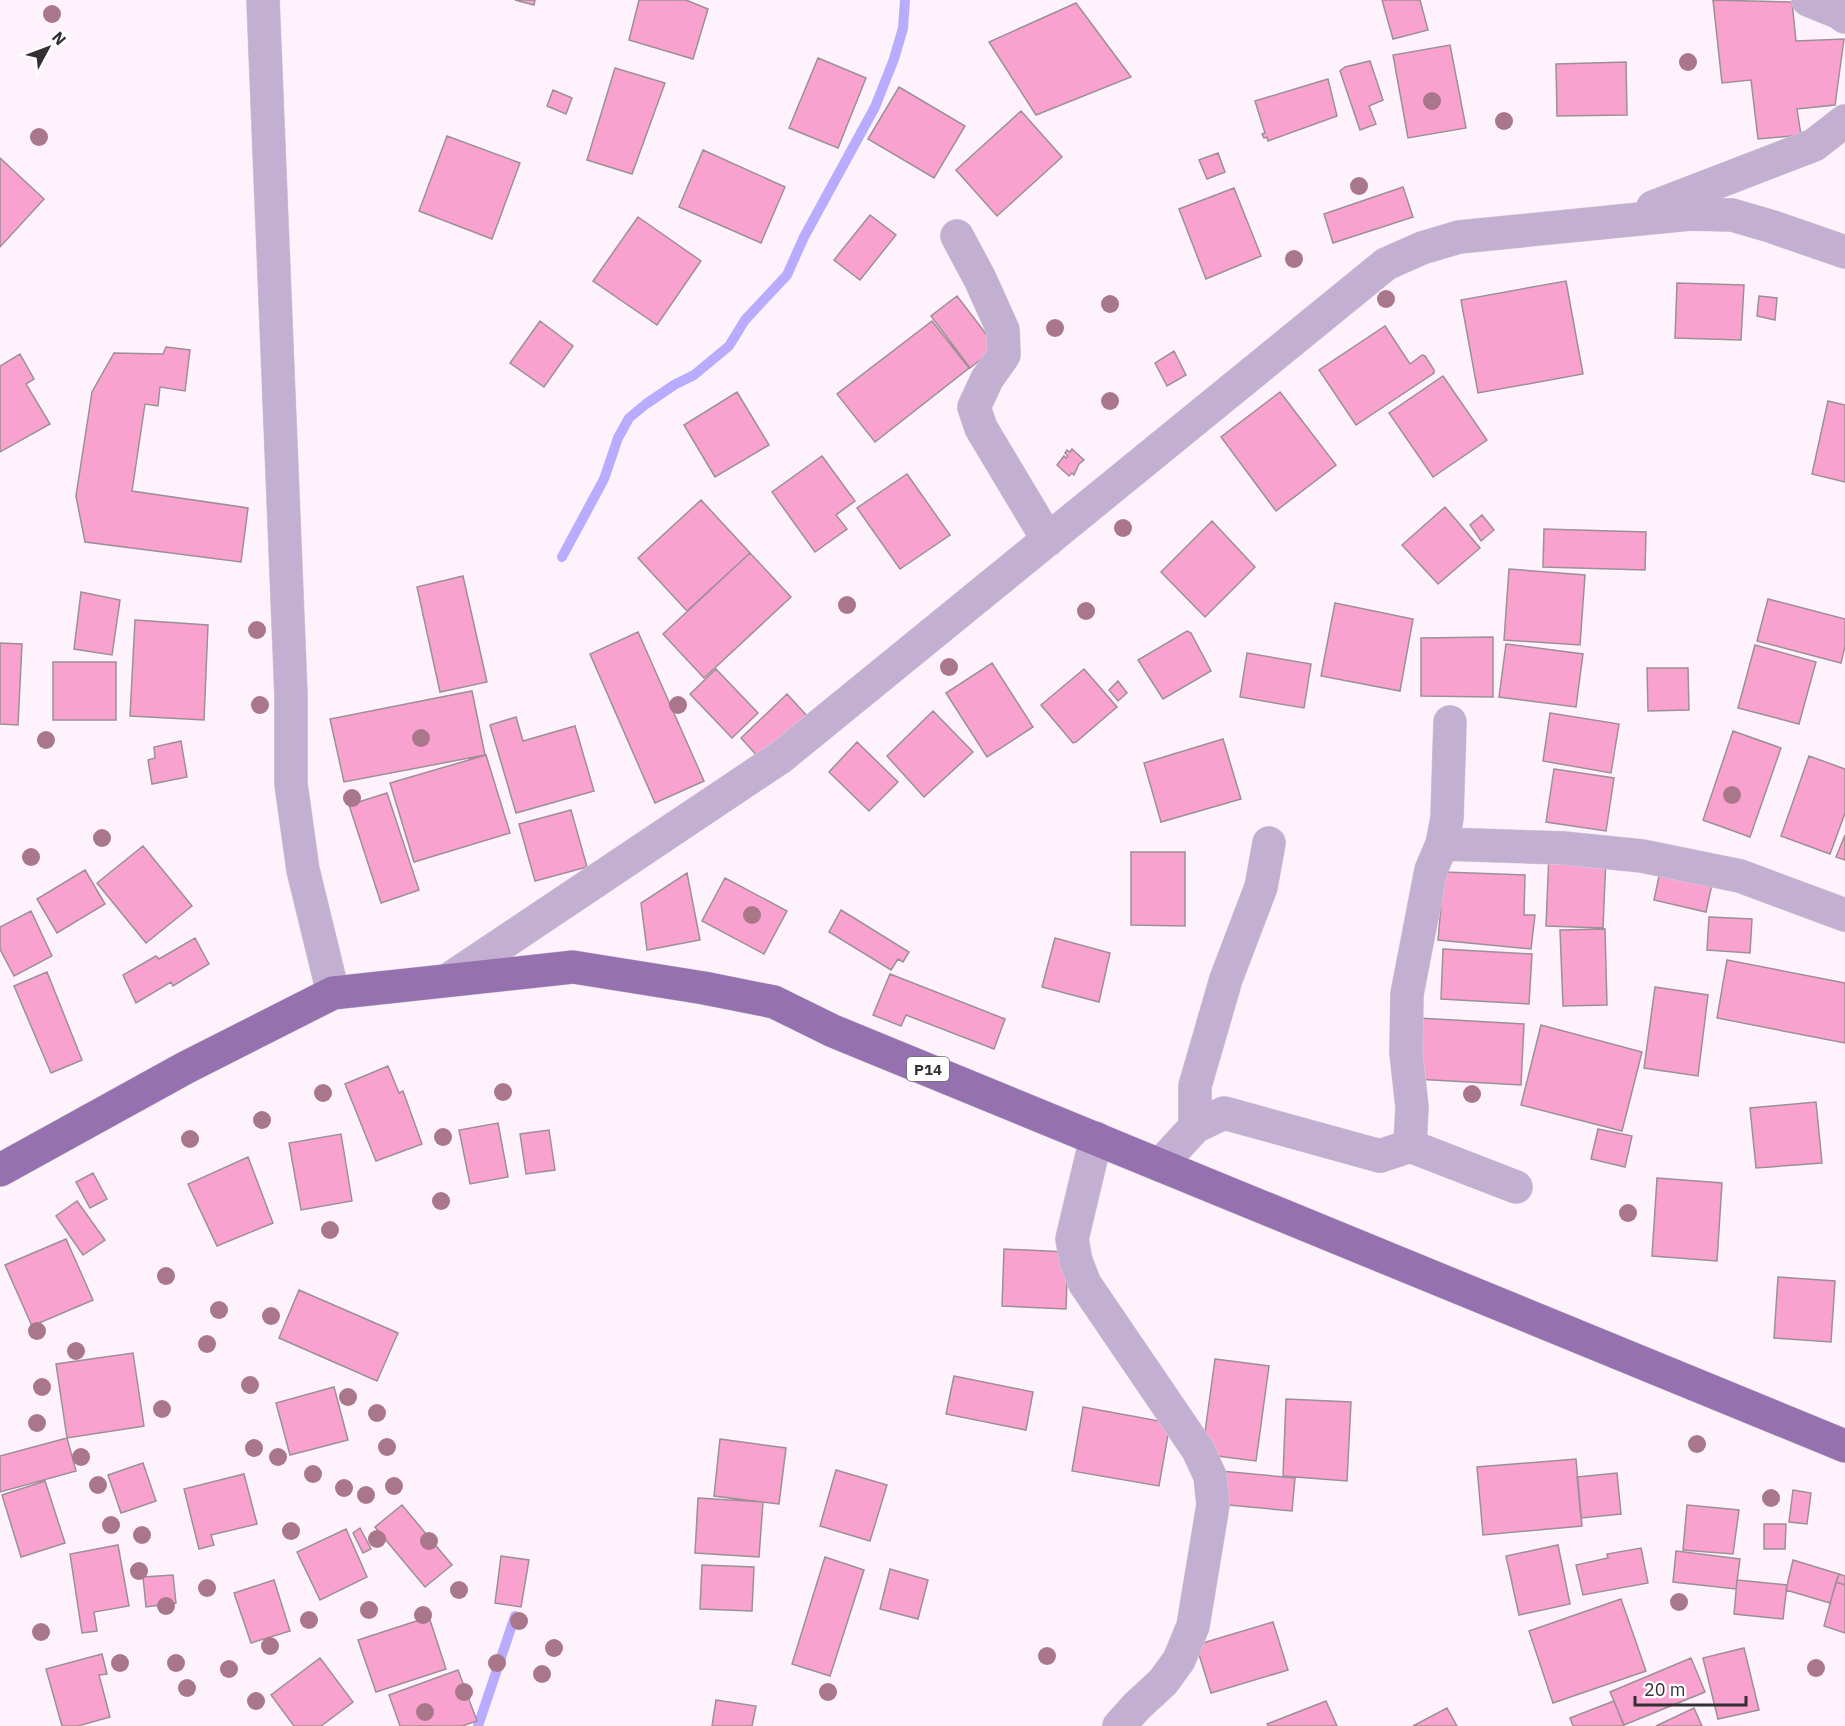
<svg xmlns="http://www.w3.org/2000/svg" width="1845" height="1726" font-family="'IBM Plex Sans',sans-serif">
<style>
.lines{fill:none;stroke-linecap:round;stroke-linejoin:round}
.stream{stroke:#b9abff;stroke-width:10}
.building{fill:#faa2cf;stroke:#9d8f95;stroke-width:1.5}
.minor-casing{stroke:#d9d0d9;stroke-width:34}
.major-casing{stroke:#d9d0d9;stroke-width:34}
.minor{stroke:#c2afd2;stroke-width:33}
.major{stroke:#9571b0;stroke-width:33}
.tree{fill:#aa768a}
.labels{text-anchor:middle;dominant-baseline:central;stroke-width:4.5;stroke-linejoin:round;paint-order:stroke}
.shield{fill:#fff;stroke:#706d70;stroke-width:1.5}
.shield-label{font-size:15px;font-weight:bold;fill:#332f33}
</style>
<rect width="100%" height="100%" fill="#fef3fd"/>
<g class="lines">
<path class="stream" d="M562,557L604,479L618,438L629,418L646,404L674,385L694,375L729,346L745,320L787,275L804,237L875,107L894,59L903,28L905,0
M478,1726L515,1616"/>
</g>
<path class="building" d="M515,0H535L534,5Z
M639,0H686L708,9L693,59L629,40Z
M1382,0H1420L1428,30L1393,39Z
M1713,0L1792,2L1796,41L1844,39L1835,105L1797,109L1801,135L1758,139L1751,80L1722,83Z
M1076,3L1131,77L1036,115L989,42Z
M1450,45L1466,128L1408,138L1393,55Z
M818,58L866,78L838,148L789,128Z
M1370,61L1383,100L1369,106L1376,124L1360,130L1340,71L1345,67Z
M1626,62L1627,115L1557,116L1556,64Z
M615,68L665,83L632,174L587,160Z
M1328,79L1337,116L1268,141L1267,137L1264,138L1262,134L1265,133L1255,101Z
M899,87L965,126L934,178L868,139Z
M553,90L572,98L566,114L547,106Z
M1021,111L1062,157L997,216L956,170Z
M447,136L520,163L492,239L419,211Z
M703,150L785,187L761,243L679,207Z
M1218,153L1225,172L1207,179L1199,160Z
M0,158L44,199L0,247Z
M1403,187L1413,217L1333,243L1324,214Z
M1234,188L1261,256L1206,279L1179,209Z
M870,215L896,235L860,280L834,260Z
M638,217L701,261L657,325L593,281Z
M1566,281L1583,374L1478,393L1461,300Z
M1677,283L1744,285L1741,340L1675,338Z
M957,296L996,347L970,368L931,316Z
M1759,296L1777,298L1775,320L1757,316Z
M540,321L573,346L544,387L510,363Z
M932,321L969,368L875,442L837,394Z
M1385,326L1410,364L1422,355L1425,356L1434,370V373L1356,425L1319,370Z
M166,347L190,350L185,391L160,387L158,406L145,404L132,491L248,508L241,562L85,542L76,496L92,392L114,353L163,354Z
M1174,351L1186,375L1167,386L1155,363Z
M20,354L34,379L26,384L50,424L0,452V366Z
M1443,376L1487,440L1433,477L1389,413Z
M737,392L769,445L715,477L684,425Z
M1280,392L1336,465L1276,511L1221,437Z
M1828,401L1845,405V482L1812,474Z
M1072,449L1084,460L1079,464L1074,475L1072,473L1069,476L1057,465L1064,456L1066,458L1068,456L1065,453L1067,450L1070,452Z
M822,456L855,501L836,515L847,529L815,552L772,492Z
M907,474L950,535L900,569L857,508Z
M701,500L750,553L687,611L638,558Z
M1445,507L1480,548L1438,584L1402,545Z
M1482,515L1494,530L1481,541L1470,525Z
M1212,521L1255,567L1205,617L1161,572Z
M1544,529L1646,532L1645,570L1543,567Z
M750,553L791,597L704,678L663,634Z
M1509,569L1585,575L1580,645L1504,640Z
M463,576L487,682L440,692L417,587Z
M81,592L120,600L112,655L74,649Z
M1768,599L1845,619V646L1841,663L1757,641Z
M1335,603L1413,619L1400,691L1321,676Z
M135,620L208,625L204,720L130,716Z
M1187,631L1191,633L1211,671L1163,699L1138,660Z
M638,632L704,781L655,803L590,654Z
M1493,637V697L1421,696V638Z
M0,643L22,644L18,725L0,724Z
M1506,644L1583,654L1576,707L1499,697Z
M1755,645L1816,662L1799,724L1738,708Z
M1247,653L1311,664L1304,708L1240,697Z
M53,662H116V720H53Z
M992,663L1033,727L987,757L946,693Z
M1647,668H1688L1689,710L1648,711Z
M716,669L758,713L732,738L690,694Z
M1084,669L1117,707L1076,742L1073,743L1041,705Z
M1118,681L1127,693L1118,701L1109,690Z
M472,691L485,755L344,782L330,719Z
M787,694L808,717L761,760L741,738Z
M933,711L973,752L924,797L887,756Z
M1550,713L1619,724L1611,773L1543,761Z
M516,717L523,741L575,726L594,791L516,813L490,725Z
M1733,731L1781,748L1750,837L1703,820Z
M1223,739L1241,799L1161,822L1144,763Z
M181,741L187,777L152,784L148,760L155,758L154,747Z
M857,742L898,782L869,811L829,772Z
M486,755L510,833L414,862L390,783Z
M1809,756L1845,769V813L1830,854L1781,836Z
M1554,769L1614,778L1606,831L1546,822Z
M387,793L419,890L381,903L349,805Z
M571,810L587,867L535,881L519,824Z
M1845,835V860L1836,857Z
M143,846L192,906L146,943L97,883Z
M1131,852H1185V926L1131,925Z
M1549,853L1606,856L1603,928L1546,926Z
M1662,862L1714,875L1706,912L1654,900Z
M85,870L105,904L57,933L37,899Z
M1444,872L1525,875L1524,915H1535L1531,949L1438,940Z
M687,873L700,940L647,950L641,903Z
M725,878L787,911L764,954L702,921Z
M841,910L909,952L903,962L898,959L891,970L829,932Z
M31,911L52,956L14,976L0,949V927Z
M1709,917L1752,919L1750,953L1707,950Z
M1605,929L1607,1005L1563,1006L1560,930Z
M195,938L209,964L173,986L171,982L136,1003L123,975L156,956L159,959Z
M1055,938L1110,953L1099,1002L1042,987Z
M1443,949L1532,954L1529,1004L1441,999Z
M1727,960L1845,983V1043L1717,1018Z
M47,972L82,1060L51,1073L14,986Z
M890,974L1005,1019L994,1049L906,1015L901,1026L873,1015Z
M1655,987L1708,995L1698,1076L1644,1068Z
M1418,1018L1524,1024L1521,1085L1415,1079Z
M1541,1025L1642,1052L1622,1131L1521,1105Z
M388,1066L399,1093L403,1091L422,1144L376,1161L345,1084Z
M1816,1102L1822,1163L1756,1168L1750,1108Z
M498,1123L508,1177L470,1184L459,1130Z
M1598,1129L1632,1136L1625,1167L1591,1159Z
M549,1130L555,1170L526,1174L520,1134Z
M341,1134L352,1201L301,1210L289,1143Z
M248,1157L273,1223L217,1246L188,1184Z
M93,1173L107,1199L90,1208L76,1182Z
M1657,1178L1722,1183L1717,1261L1652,1256Z
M77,1201L105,1240L83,1255L56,1216Z
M66,1239L93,1300L32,1326L5,1265Z
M1004,1249L1068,1252L1066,1309L1002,1306Z
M1778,1277L1835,1281L1831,1342L1774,1338Z
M299,1290L398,1333L377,1381L279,1338Z
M133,1353L144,1426L67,1438L56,1364Z
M1215,1359L1269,1366L1256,1461L1202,1454Z
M954,1376L1033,1392L1026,1430L946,1414Z
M334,1387L348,1440L290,1455L276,1403Z
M1286,1399L1351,1402L1347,1481L1283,1476Z
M1083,1407L1170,1423L1159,1486L1072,1471Z
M67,1438L76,1471L0,1492V1456Z
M720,1439L786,1448L779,1504L714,1496Z
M1576,1459L1582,1526L1483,1535L1477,1467Z
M143,1463L156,1501L121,1513L108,1475Z
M836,1470L887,1485L870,1541L820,1526Z
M1220,1471L1295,1478L1292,1511L1218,1504Z
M1617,1473L1621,1514L1581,1518L1577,1477Z
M244,1474L257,1524L211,1535L214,1545L199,1549L184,1489Z
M45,1481L65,1543L21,1557L2,1495Z
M1793,1490L1811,1493L1807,1524L1789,1522Z
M698,1498L763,1502L759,1557L695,1553Z
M402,1505L452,1565L425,1587L375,1527Z
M1687,1505L1739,1510L1733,1554L1683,1550Z
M1764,1524H1786L1785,1549H1764Z
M360,1528L371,1549L363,1553L353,1533Z
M346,1529L367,1577L320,1600L297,1552Z
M118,1545L129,1606L94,1612L97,1631L82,1633L70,1554Z
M1558,1545L1570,1604L1519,1615L1506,1556Z
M1641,1548L1648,1583L1583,1595L1576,1565L1608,1558L1607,1554Z
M1676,1551L1740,1559L1736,1589L1673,1582Z
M501,1556L529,1560L521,1607L495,1603Z
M825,1557L864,1570L830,1676L792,1664Z
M1793,1560L1839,1574L1830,1603L1786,1590Z
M702,1565L754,1567L752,1611L700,1609Z
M890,1569L928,1580L918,1619L880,1609Z
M1839,1574L1845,1576V1585L1836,1582Z
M173,1575L176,1603L146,1607L143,1577Z
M274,1580L290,1631L251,1643L234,1593Z
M1737,1580L1787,1585L1783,1619L1734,1614Z
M1836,1582L1845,1585V1633L1824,1626Z
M1621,1599L1646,1671L1553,1703L1529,1631Z
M429,1617L446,1669L376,1692L358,1640Z
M1273,1622L1288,1670L1211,1693L1196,1645Z
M1744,1648L1759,1710L1718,1719L1703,1658Z
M102,1654L107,1674L99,1675L110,1717L78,1726H62L46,1669Z
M320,1658L353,1702L321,1726H294L271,1695Z
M1691,1658L1705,1692L1624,1725L1610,1692Z
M458,1670L477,1721L462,1726H400L389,1695Z
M716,1700L756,1706L752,1726H712Z
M1326,1701L1337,1726H1268L1267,1724Z
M1614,1701L1624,1726H1573L1570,1718Z
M1447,1708L1457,1726H1413Z
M1694,1708L1702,1726H1656Z"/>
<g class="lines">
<defs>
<path id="minor" d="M263,0L291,695V784L303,870L333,993
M1808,0L1840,13L1845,17
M1653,207L1814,145L1845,121
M957,236L980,279L1003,330L1004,355L987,379L974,407L981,428L1048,540
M1442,844L1563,848L1642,856L1740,876L1845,915
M448,980L781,757L1386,264L1422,248L1459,237L1690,214L1732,215L1770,226L1845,252
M1195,1127V1086L1226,979L1261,887L1269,843
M1096,1138L1072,1239L1076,1261L1085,1284L1198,1450L1210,1476L1213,1505L1193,1626L1179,1660L1163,1682L1137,1706L1119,1726
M1410,1146L1516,1187
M1160,1165L1195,1127L1224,1113L1380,1156L1410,1146L1412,1107L1406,1053L1407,994L1431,870L1442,844L1447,818L1450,722"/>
<path id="major" d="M0,1170L185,1068L333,993L573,967L704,988L774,1002L833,1031L1845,1446"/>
</defs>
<use href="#minor" class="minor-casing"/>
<use href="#major" class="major-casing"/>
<use href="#minor" class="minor"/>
<use href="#major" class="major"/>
</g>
<g class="tree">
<circle cx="52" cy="14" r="9"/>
<circle cx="1688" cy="62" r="9"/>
<circle cx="1432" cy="101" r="9"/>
<circle cx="1504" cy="121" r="9"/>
<circle cx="39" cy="137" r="9"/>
<circle cx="1359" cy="186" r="9"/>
<circle cx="1294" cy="259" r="9"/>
<circle cx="1386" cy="299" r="9"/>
<circle cx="1110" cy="304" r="9"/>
<circle cx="1055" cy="328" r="9"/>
<circle cx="1110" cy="401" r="9"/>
<circle cx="1123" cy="528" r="9"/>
<circle cx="847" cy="605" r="9"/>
<circle cx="1086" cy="611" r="9"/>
<circle cx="257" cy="630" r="9"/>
<circle cx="949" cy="667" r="9"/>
<circle cx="260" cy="705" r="9"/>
<circle cx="678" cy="705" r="9"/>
<circle cx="421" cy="738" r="9"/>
<circle cx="46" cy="740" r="9"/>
<circle cx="1732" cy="795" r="9"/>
<circle cx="352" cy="798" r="9"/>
<circle cx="102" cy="838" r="9"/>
<circle cx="31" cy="857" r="9"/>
<circle cx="752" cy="915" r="9"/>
<circle cx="503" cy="1092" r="9"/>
<circle cx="323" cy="1093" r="9"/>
<circle cx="1472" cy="1094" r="9"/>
<circle cx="262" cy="1120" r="9"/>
<circle cx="443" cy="1137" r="9"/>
<circle cx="190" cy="1139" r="9"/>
<circle cx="441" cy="1201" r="9"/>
<circle cx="1628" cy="1213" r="9"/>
<circle cx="330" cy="1230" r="9"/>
<circle cx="166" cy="1276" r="9"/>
<circle cx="219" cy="1310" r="9"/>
<circle cx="271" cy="1316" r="9"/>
<circle cx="37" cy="1331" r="9"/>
<circle cx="207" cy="1344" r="9"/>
<circle cx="76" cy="1351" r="9"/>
<circle cx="250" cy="1385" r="9"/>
<circle cx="42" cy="1387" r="9"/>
<circle cx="348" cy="1397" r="9"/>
<circle cx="162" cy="1409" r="9"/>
<circle cx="377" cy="1413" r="9"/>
<circle cx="37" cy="1423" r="9"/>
<circle cx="1697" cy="1444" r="9"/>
<circle cx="387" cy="1447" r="9"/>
<circle cx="254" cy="1448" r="9"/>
<circle cx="81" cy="1457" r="9"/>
<circle cx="278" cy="1457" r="9"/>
<circle cx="313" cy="1474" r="9"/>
<circle cx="98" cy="1485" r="9"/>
<circle cx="394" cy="1486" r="9"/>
<circle cx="344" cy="1488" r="9"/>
<circle cx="366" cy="1495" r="9"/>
<circle cx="1771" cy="1498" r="9"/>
<circle cx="111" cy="1525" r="9"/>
<circle cx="291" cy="1531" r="9"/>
<circle cx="142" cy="1535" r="9"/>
<circle cx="377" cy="1539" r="9"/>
<circle cx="429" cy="1541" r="9"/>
<circle cx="139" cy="1571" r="9"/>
<circle cx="207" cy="1588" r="9"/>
<circle cx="459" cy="1590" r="9"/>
<circle cx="1679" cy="1602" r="9"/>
<circle cx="166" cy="1606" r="9"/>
<circle cx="369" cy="1610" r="9"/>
<circle cx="423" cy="1615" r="9"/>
<circle cx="309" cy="1620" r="9"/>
<circle cx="519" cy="1621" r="9"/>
<circle cx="41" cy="1632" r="9"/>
<circle cx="270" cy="1646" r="9"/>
<circle cx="554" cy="1648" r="9"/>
<circle cx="1047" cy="1656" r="9"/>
<circle cx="120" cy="1663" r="9"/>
<circle cx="176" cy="1663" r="9"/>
<circle cx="497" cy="1663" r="9"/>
<circle cx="1816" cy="1668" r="9"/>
<circle cx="229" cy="1669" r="9"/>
<circle cx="542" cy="1674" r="9"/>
<circle cx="187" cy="1688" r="9"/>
<circle cx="464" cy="1692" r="9"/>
<circle cx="828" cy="1692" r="9"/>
<circle cx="256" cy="1701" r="9"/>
<circle cx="425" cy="1712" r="9"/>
</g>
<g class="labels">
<rect class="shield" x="907" y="1057" width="42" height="24" rx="4.5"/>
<g class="shield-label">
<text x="928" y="1069">P14</text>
</g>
</g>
<g transform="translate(48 48) rotate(49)" stroke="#ffffff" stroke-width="4.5" paint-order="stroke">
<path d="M0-4.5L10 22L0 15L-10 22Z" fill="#332f33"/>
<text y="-9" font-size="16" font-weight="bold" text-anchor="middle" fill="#332f33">N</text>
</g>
<path d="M1635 1696v9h111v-9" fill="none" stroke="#332f33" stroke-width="3"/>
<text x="1644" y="1696" font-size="18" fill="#332f33" stroke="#ffffff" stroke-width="4.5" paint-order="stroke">20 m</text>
</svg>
